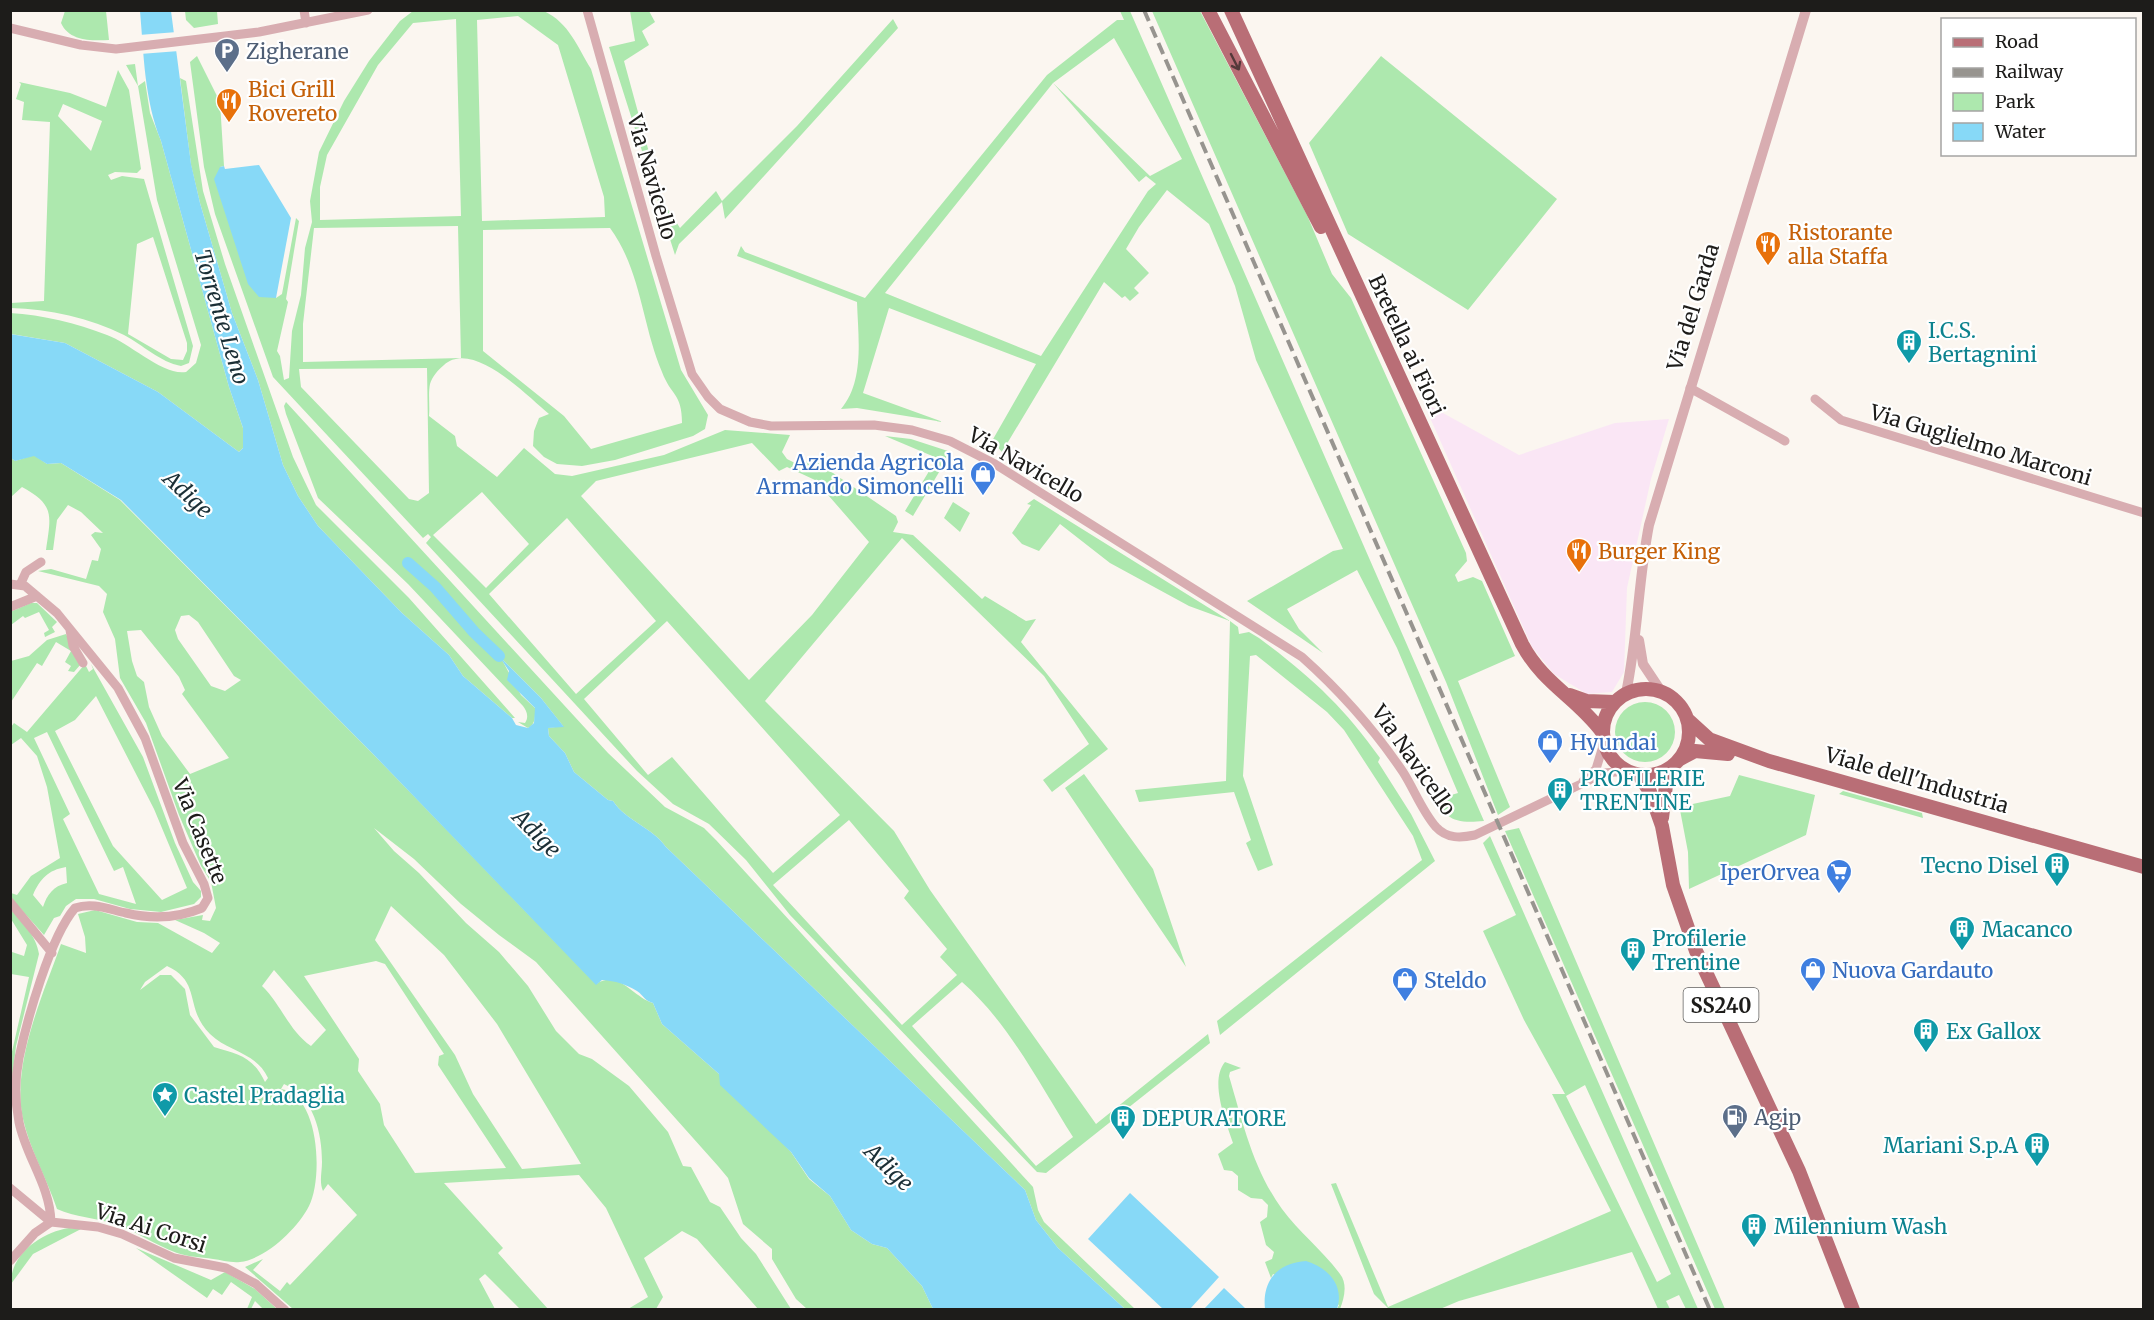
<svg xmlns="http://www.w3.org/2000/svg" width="2154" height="1320" font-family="Merriweather,serif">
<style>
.commercial{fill:#fae6f5}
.green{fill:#ade8ae;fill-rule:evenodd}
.water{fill:#87d9f7}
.pier{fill:#fbf6f0}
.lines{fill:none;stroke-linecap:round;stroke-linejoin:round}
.canal{stroke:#87d9f7;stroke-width:12}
.minor{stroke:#d8adb1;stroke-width:9}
.tertiary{stroke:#d8adb1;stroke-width:10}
.primary{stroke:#b96e76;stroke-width:14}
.rail{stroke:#97948f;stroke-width:4;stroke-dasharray:12 6;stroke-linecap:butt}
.oneway{stroke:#54393a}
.labels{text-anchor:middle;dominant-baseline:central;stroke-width:4.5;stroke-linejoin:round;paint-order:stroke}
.shield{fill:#fff;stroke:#61605f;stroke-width:1.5}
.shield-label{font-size:20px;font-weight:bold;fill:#1d1c1a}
.service-label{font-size:21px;fill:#4e5e75;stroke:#fff;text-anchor:start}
.food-label{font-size:21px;fill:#c56008;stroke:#fff;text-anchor:start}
.street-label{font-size:21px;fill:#1d1c1a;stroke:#fff}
.culture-label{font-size:21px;fill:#0d838f;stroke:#fff;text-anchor:start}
.shop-label{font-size:21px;fill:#366cbe;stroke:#fff;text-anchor:start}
.water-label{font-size:22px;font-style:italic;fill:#1b2f36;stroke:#fff}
</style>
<rect width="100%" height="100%" fill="#fbf6f0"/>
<path class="commercial" d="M1423,402L1519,455L1615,423L1669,419L1651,479L1627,588L1624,672L1612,692L1587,694L1554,674L1532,647Z"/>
<path class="green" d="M65,11H106L109,40C91,41 69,41 61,23Z
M185,11H217L218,24L194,28L186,20Z
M413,11H544C569,23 577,46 591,69L681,370L708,415L705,429L693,436L615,460L582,466L557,464L544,457L533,446L534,431L539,418L549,414C527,396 473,339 444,365C438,370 432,377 430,384C428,394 430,406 429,416L455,436L457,446L497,477L524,448L555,474L572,476L664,455L725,430L790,435L782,452L787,459L801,466L811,458L896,516L898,522L893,532L913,535L982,599L985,596L1026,621L1036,619L1021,642L1108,749L1052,792L1043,780L1089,744L1044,676L902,538L765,701L894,831L930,890L1096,1124L1208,1034L1210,1043L1046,1173L1037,1172L790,915L746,860L709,824L673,804L637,771L426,543L431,537L428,534L423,538L273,377L215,214L204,167L190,62L197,56L220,102L224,166L220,167L276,298L282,294L296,218L299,221L286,299L288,302L277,351L280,356L284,380L289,378L292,331L301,295L305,248L312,222L310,201L319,152L344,101L369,61L400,21ZM518,16L558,45L604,197L605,217L482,221L477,20ZM456,19L461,216L320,220V187L327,155L378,65L413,23ZM458,226L461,358L303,362V324L314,228ZM610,228C641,270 642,325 662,372C671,396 682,393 682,423L591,449L564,416L483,351V230ZM427,368L429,493L418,501L409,499L301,387L299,369ZM752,443L779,471L787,467L815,480L869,542L812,615L749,680L581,496L596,481ZM482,492L529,544L486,588L433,535ZM567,518L656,621L576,694L489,594ZM667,621L840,815L773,873L672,757L648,775L584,699ZM849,820L909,891L904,898L947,949L940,957L957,975L902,1025L773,885ZM962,982C1009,1023 1040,1085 1073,1137L1036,1166L912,1026Z
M630,11H649L655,22L642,31L649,45L624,61L662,200L680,228L716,191L722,201L797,126L893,19L898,28L725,219L722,202L679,244L675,255L609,47L635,41Z
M1120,11H1130L1484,821C1453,824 1446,819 1430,793L1448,796L1458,793L1397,648L1357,570L1287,609L1299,629L1323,653L1247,601L1333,551L1343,549L1256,360L1235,286L1209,224L1167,190L1139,227L1126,249L1149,273L1134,288L1139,293L1130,301L1125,296L1122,298L1104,282L1002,452L992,441L1036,364L889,308L863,393L943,422L857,408L841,409C865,381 858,336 857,302L737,256L741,246L745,252L865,298L1047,75L1117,20H1124ZM1114,38L1182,159L1150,176L1053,83ZM1053,83L1139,182L1146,176L1156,184L1148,191L1041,356L885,293Z
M1152,11H1200L1307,215L1332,274L1351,298L1466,553L1467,561L1455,575L1458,582L1473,577L1482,581L1515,656L1458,681L1510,807L1498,815L1446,682Z
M1381,56L1557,199L1468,310L1348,234L1309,143Z
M135,64L138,86L145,81L150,113L161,141L229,387L243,428V448L239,452L158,392L65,343L11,334L10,313C43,315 76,323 107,335C130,343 163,376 186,372L196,363L201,345L157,200L138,86L126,65Z
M118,70L129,90L141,169L137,173L115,172L108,175L111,180L122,176L144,179L193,346L189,363L181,366C160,362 143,345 124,335C90,318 49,309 11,308V303L44,301L50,122L22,120L24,102L16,99L21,84L19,82L70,93L106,107ZM63,104L102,121L91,151L58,116ZM153,237L187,343V351L183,360L171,359L128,334L137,244Z
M180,78L186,81L203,191L225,264L293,457L316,505L409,598L515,718H512L463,676L449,655L402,613L318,526L298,496L283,465L258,380L232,313L200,203L191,165Z
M286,402L608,753L665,807L704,828L716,840L1033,1187L1038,1210L1044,1222L1135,1309H1125L1058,1248L1036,1220L1025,1190L666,847C652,827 626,821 613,801L608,800L574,772L565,753L549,736L548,728L563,726L541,698L501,658L521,695L535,708C535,716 536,724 528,728L518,722L525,723C529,717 527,711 523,706L408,584L318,498L286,414L284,406Z
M885,436L911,439L951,452L913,516L905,511L937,458Z
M34,455L47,464L61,463L120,500L374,755L596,984C619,969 634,998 653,1003L662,1024L719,1074L791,1152L809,1179L830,1196L851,1230L872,1244L887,1248L922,1286L933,1309H807L796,1299L772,1259V1249L743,1224L728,1178L718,1166L536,962L499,935L461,904L414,859L374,828L394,851L419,873L466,923L499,952L528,986L556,1031L579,1054L592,1059L629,1086L668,1132L683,1166L691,1167L710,1202L720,1207L741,1238L756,1254L791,1309H758L697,1239L682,1231L644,1258L663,1297L656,1309H628L648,1297L606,1208L579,1175L444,1183L503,1248L498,1253L548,1309H520L485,1274L479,1279L495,1309H293L245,1267L263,1259L253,1270L280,1291L287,1282L290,1285L357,1215L328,1184L323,1191C319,1182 322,1172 322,1162C322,1133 314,1097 284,1084L281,1089C320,1095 323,1179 309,1206C298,1228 266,1259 240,1262C231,1263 221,1260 213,1259C201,1257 188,1257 177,1253C155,1245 136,1231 115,1224C96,1218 75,1217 57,1209C47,1179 30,1150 23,1119C11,1064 43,995 61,944L86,953L85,937L78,914L95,910L137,922L158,923L212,953L220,943L204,933L175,920L203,915L202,920L210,921L216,908L211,882L201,866L179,815L146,723L120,678L115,639L103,612L107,594L99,586L38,571L51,569L86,579L92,560L98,561L101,549L91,535L95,532L103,533L81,512L68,505L57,520L53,550H46C51,515 55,505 22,487L11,497V458L15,461ZM189,615L198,622L234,676L241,680L225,691L211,686L178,639L175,630L181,616ZM141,630L179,677L185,690L182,694L229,758L190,774L162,736L149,707L144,682L137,676L132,661L127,631ZM391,906L444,955L497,1024L581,1164L522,1169L473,1094L455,1055L375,940ZM376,961L385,964L444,1054L439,1056L438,1065L506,1168L415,1173L384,1125L380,1104L358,1071L359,1059L304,976ZM167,966C202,982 184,1008 210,1034C228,1052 256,1052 268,1078L265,1082C253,1056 237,1054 214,1047L190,1015L185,989L171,975H160L140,990L145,982ZM274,970L326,1030L311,1046C289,1031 281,1004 262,986Z
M1034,499L1230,621L1238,627L1239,634L1249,632L1259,638C1310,676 1343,706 1380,758L1378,762L1411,814L1435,861L1220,1035L1217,1021L1422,860L1413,836L1344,730L1327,712L1256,655L1250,656L1243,776L1273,865L1258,871L1246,843L1251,840L1234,792L1139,802L1135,790L1226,781L1230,621L1189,606L1110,563L1060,524L1039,551L1022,544L1012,533L1031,505L1027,504Z
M953,502L970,513L960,532L944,518Z
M31,603H37L57,622L52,627L55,632L45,637L44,633L49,630L39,612L25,618L23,616L11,625L10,612Z
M66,634L81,664L74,672L68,671L71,666L65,662L71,651L56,642L42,666L37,663L11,702V661L29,656L47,640Z
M85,664L89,672L93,669L91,664L143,757L175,843L193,882L201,891V897L194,904L161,912L130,909L94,899H76L66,906L60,916L54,918L44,935L11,898V893L17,895L31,876L60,858L47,787L37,756L21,738L11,745V727L14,723L27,732ZM96,696L154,809L187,888L162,900L113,846L55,731L75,720ZM47,732L114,871L123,867L136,904L99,894L63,819L70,814L34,738ZM66,867L67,883C53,886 47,895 43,907L33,895C40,879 48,870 66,867Z
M1615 732a30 30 0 1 1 60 0a30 30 0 1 1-60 0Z
M1084,774L1153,869L1186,967L1065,788Z
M1739,775L1815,795L1806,835L1689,889L1688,852L1680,810L1688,805L1730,796Z
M1843,791L1922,813L1923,818L1839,794Z
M1519,828L1725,1309H1715L1505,831Z
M1490,836L1515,893L1698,1309H1686L1679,1295L1666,1301L1670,1309H1658L1632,1252L1459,1301L1440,1309H1389L1374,1294L1331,1184L1336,1183L1388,1307L1611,1211L1552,1094H1565L1524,1020L1483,931L1516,915L1483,843ZM1585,1085L1671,1274L1657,1282L1566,1096Z
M11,910C23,923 36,935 39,954L16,1046L11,1090V1056L29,977L11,974L12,952L24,956L27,945L11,919Z
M1225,1062L1241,1068L1230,1072L1229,1076C1243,1123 1253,1169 1282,1209C1299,1232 1323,1251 1340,1274C1348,1284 1344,1299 1340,1309H1337L1339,1305L1273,1274L1271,1278L1265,1262L1272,1259L1274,1252L1266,1245L1260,1222L1267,1217L1268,1205L1262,1199L1251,1198L1238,1190V1176L1232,1171L1224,1170L1218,1154L1233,1143C1226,1122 1209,1081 1225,1062Z
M69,1228L81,1229L33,1254L11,1284C10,1254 42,1232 69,1228Z
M136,1248L211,1280L225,1272L255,1289L277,1309H263L255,1301L251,1309H247L252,1297L231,1282L222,1295L213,1289L207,1298Z"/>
<path class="water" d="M140,11H171L191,164L200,203L232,313L258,380L283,465L298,496L318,526L402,613L449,655L463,676L512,718L516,725L528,728L534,723L535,708L507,680L509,671L499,656L541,698L564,727L548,728L549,736L565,753L574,772L608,800L613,801C626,821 652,827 666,847L1025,1190L1036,1220L1058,1248L1125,1309H933L922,1286L887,1248L872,1244L851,1230L830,1196L809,1178L791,1152L720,1085L719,1074L662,1024L653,1003C645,1001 644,996 637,991C625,984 616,981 602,980L596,985L374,755L121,500L61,463L47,464L34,456L15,461L11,458L10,334L65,343L158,392L239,452L243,448V428L229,387L161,141C144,98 144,56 140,11Z
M259,165L291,218L276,298L259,297L248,284L214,179L220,167L224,166L225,169Z
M1130,1193L1219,1277L1190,1309H1163L1088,1239Z
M1306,1261C1327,1267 1345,1285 1337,1309H1265C1262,1281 1277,1263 1306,1261Z
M1224,1288L1245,1308L1244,1309H1204Z"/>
<path class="pier" d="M177,32L179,51L140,54L139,35Z"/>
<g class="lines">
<path class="canal" d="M408,563L435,587L474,632L499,656"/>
<path class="minor" d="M304,10L306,23
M587,10L656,256L692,374L708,397L720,409L750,422L771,426L874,425L912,430L950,441L995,464L1302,657C1340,691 1374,729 1403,772C1414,789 1422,811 1436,827C1447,839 1461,838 1475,835L1604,773L1627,771
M10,28L81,45L116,49L259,32L368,10
M1690,388L1785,441
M1815,399L1841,420L2144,513
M10,584L25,586L57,613L118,688L145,738L183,843L204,884L208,898L202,908C178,918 151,919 126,913C108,909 92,902 75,908C50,937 27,1020 19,1058C15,1078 15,1102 19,1122C26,1157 50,1185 51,1222
M20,585L26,572L41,562
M10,607L37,596
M70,630L73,646L83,663
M1583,781L1596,769L1604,743
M10,902L52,953
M10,1188L51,1222L98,1227L122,1234L174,1258L226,1268L256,1284L285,1310
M10,1261L35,1233L51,1222"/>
<path class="tertiary" d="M1639,640L1643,664L1661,691
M1626,693C1638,637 1638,581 1649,525L1806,10"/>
<path class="primary" d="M1208,10L1321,227
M1231,10L1522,644C1543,684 1577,698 1602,732
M1603 732a43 43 0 1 1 86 0a43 43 0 1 1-86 0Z
M1570,695L1587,701L1614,702
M1687,719L1709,739L1769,761L2144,867
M1680,759L1695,751L1728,754
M1639,775L1650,792L1662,826L1673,885L1696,951L1799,1171L1853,1310
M1662,818L1668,769"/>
<path class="rail" d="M1144,10L1710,1310"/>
</g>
<defs><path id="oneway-shaft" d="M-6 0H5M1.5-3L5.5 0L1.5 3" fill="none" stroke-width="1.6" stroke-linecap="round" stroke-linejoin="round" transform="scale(1.5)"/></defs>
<use class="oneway" href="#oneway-shaft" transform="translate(1235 62) rotate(63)"/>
<defs>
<symbol id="parking-pin" viewBox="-11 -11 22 30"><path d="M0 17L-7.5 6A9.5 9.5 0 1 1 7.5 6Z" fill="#5c6f8a" stroke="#fff"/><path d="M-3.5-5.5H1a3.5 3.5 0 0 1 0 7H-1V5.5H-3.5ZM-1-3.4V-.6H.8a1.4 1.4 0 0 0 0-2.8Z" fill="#fff"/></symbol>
<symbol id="restaurant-pin" viewBox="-11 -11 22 30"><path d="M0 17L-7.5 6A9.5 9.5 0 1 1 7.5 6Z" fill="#e8710a" stroke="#fff"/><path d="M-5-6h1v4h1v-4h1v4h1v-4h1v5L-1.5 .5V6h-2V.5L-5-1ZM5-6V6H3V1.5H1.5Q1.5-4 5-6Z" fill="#fff"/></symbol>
<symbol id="building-pin" viewBox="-11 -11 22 30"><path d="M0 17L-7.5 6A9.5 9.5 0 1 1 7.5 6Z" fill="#0f9aa8" stroke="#fff"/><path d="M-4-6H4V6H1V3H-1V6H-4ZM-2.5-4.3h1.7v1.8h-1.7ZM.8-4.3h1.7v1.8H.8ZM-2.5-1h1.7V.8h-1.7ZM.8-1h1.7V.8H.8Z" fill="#fff"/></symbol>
<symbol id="shop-pin" viewBox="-11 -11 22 30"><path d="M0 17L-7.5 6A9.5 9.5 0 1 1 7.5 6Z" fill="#3f7fe0" stroke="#fff"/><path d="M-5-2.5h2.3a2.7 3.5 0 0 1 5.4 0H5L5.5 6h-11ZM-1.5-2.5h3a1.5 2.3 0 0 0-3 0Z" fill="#fff"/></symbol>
<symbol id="supermarket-pin" viewBox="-11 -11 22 30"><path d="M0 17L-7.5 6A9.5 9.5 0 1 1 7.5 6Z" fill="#3f7fe0" stroke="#fff"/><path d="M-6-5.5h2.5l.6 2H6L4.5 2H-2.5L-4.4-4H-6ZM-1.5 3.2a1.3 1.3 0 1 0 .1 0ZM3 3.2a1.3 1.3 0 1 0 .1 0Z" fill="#fff"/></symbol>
<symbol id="sight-pin" viewBox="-11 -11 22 30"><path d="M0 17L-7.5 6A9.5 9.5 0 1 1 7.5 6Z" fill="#0f9aa8" stroke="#fff"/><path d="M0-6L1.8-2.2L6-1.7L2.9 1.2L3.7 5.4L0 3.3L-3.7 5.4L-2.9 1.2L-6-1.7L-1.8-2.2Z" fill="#fff"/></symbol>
<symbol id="fuel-pin" viewBox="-11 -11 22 30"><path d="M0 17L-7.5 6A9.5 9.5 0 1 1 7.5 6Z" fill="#5c6f8a" stroke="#fff"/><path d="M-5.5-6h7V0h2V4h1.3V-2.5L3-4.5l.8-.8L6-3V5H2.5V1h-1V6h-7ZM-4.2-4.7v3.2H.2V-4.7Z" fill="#fff"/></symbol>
</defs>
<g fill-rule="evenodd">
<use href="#parking-pin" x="212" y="36" width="30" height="40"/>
<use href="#restaurant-pin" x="214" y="86" width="30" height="40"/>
<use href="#restaurant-pin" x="1753" y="229" width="30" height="40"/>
<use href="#building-pin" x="1894" y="327" width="30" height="40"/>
<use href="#shop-pin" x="968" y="459" width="30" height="40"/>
<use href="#restaurant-pin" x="1564" y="536" width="30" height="40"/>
<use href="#shop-pin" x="1535" y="727" width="30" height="40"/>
<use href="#building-pin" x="1545" y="775" width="30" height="40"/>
<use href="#building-pin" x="2042" y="850" width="30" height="40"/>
<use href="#supermarket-pin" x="1824" y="857" width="30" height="40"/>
<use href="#building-pin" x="1947" y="914" width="30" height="40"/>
<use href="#building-pin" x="1618" y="935" width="30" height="40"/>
<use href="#shop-pin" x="1798" y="955" width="30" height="40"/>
<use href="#shop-pin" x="1390" y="965" width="30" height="40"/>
<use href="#building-pin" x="1911" y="1016" width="30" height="40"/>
<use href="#sight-pin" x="150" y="1080" width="30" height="40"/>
<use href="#fuel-pin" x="1720" y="1102" width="30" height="40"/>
<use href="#building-pin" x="1108" y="1103" width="30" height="40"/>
<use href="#building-pin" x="2022" y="1130" width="30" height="40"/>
<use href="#building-pin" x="1739" y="1211" width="30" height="40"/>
</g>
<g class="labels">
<rect class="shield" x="1683.5" y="988" width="75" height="34" rx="4.5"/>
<g class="shield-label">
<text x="1721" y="1005">SS240</text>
</g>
<g class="service-label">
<text x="246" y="51">Zigherane</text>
<text x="1754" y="1117">Agip</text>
</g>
<g class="food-label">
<text x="248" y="89">Bici Grill<tspan x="248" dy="24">Rovereto</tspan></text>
<text x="1788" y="232">Ristorante<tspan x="1788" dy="24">alla Staffa</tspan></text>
<text x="1598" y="551">Burger King</text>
</g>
<g class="street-label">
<text transform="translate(652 177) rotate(74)">Via Navicello</text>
<text transform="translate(1693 307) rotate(-73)">Via del Garda</text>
<text transform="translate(1407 345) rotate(65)">Bretella ai Fiori</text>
<text transform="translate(1981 445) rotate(17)">Via Guglielmo Marconi</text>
<text transform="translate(1026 465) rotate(30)">Via Navicello</text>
<text transform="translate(1414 760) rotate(55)">Via Navicello</text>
<text transform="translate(1917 780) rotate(16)">Viale dell'Industria</text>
<text transform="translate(200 831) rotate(68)">Via Casette</text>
<text transform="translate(151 1228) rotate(18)">Via Ai Corsi</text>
</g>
<g class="culture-label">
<text x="1928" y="330">I.C.S.<tspan x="1928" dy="24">Bertagnini</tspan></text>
<text x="1580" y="778">PROFILERIE<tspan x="1580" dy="24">TRENTINE</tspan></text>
<text x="2038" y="865" text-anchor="end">Tecno Disel</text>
<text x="1982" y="929">Macanco</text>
<text x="1652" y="938">Profilerie<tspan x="1652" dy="24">Trentine</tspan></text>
<text x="1946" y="1031">Ex Gallox</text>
<text x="184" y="1095">Castel Pradaglia</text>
<text x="1142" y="1118">DEPURATORE</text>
<text x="2018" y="1145" text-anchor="end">Mariani S.p.A</text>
<text x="1774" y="1226">Milennium Wash</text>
</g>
<g class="shop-label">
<text x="964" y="462" text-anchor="end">Azienda Agricola<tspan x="964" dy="24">Armando Simoncelli</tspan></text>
<text x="1570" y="742">Hyundai</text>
<text x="1820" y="872" text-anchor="end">IperOrvea</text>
<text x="1832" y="970">Nuova Gardauto</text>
<text x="1424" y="980">Steldo</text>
</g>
<g class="water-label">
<text transform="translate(222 317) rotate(73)">Torrente Leno</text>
<text transform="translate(188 494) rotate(43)">Adige</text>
<text transform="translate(537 833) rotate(45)">Adige</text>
<text transform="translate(889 1167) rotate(44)">Adige</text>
</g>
</g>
<rect width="2154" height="1320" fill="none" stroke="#1d1c1a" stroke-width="24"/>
<rect x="1941" y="18" width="195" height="138" fill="#ffffff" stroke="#a5a4a3" stroke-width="1.5"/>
<rect x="1953" y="38" width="30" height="9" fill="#b96e76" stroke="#a5a4a3" stroke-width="1.5"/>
<text x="1995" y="48" font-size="18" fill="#1d1c1a">Road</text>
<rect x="1953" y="68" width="30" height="9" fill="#97948f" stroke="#a5a4a3" stroke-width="1.5"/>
<text x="1995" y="78" font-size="18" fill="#1d1c1a">Railway</text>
<rect x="1953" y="93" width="30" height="18" fill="#ade8ae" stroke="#a5a4a3" stroke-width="1.5"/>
<text x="1995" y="108" font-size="18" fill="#1d1c1a">Park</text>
<rect x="1953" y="123" width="30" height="18" fill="#87d9f7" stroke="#a5a4a3" stroke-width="1.5"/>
<text x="1995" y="138" font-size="18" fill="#1d1c1a">Water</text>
</svg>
